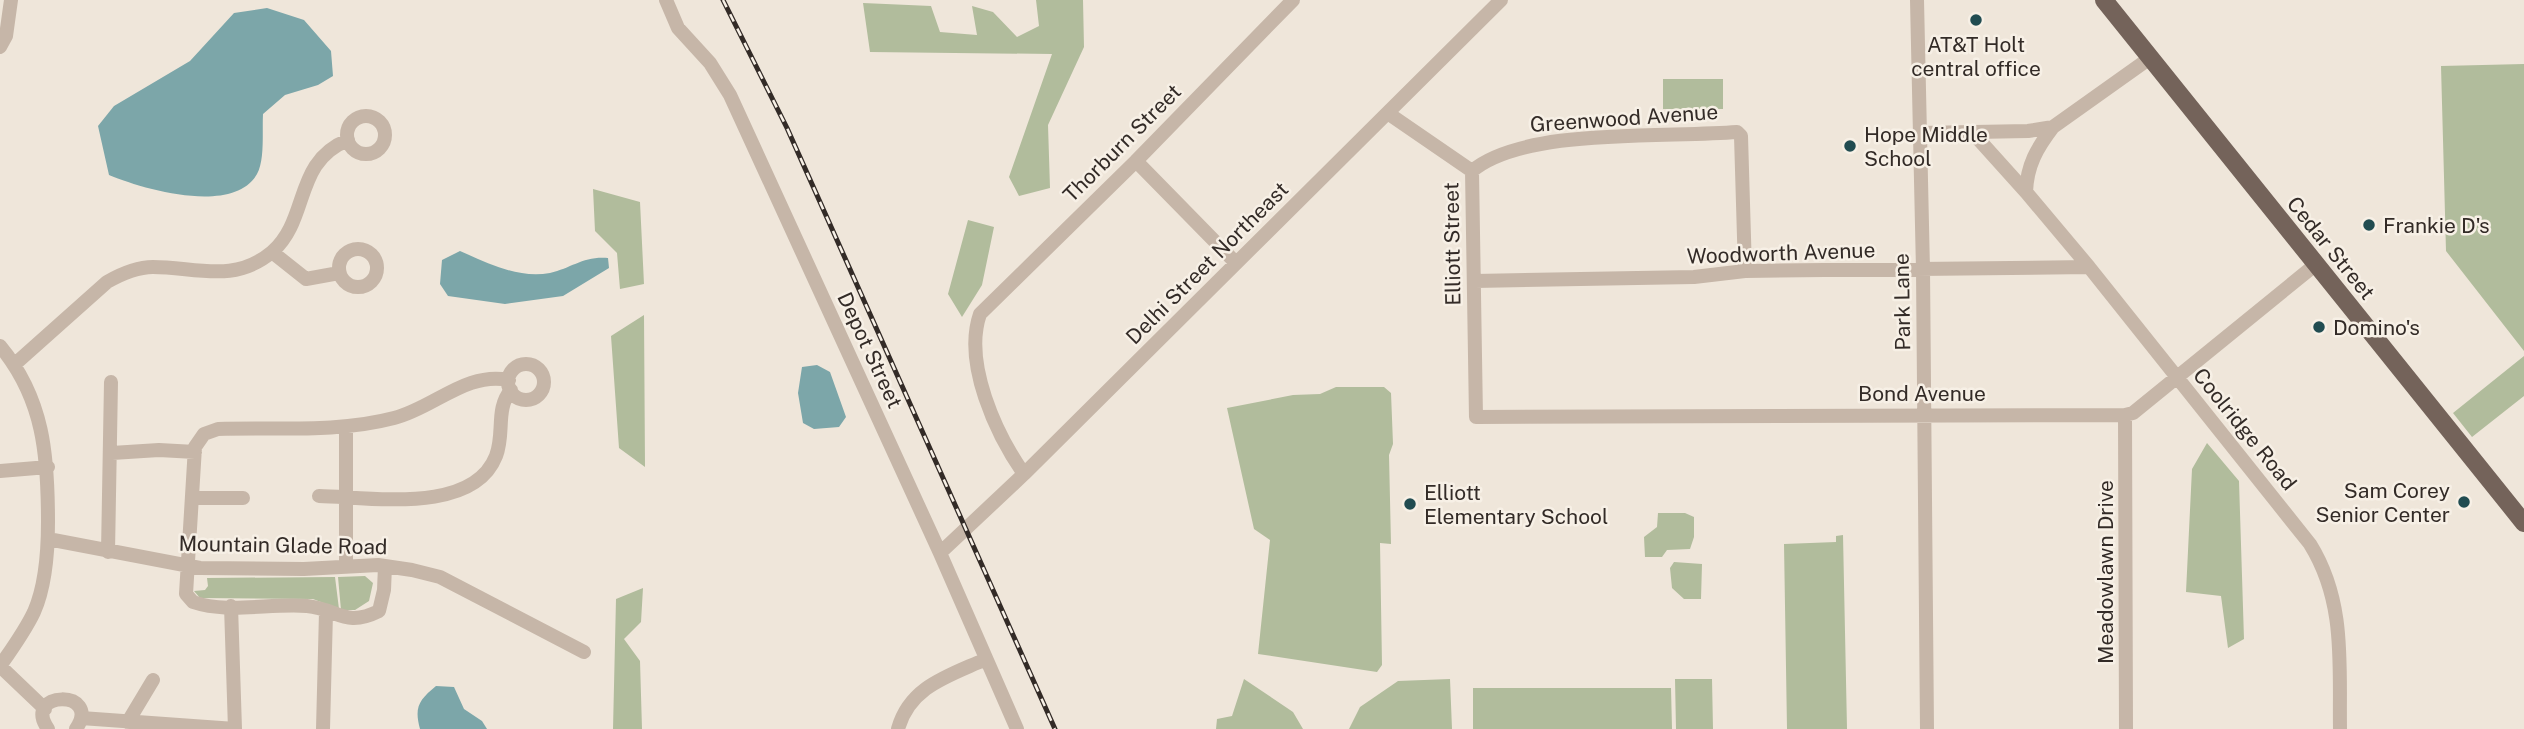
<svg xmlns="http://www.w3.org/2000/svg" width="2524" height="729" font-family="'Public Sans',sans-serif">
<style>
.green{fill:#b1bc9c}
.water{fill:#7ca6a9}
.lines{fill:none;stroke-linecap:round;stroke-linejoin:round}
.minor{stroke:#c6b6a8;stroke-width:14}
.major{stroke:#74635a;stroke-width:18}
.rail-casing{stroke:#332b27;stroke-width:5}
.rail{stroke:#f7f0e6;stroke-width:2.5;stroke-dasharray:8;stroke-linecap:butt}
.poi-dot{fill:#214c51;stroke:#f7f0e6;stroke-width:2.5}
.labels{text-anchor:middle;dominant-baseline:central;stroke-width:5;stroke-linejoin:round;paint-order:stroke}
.poi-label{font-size:21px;fill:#332b27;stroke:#f7f0e6;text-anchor:start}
.street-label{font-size:21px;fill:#332b27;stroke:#f7f0e6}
</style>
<rect width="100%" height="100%" fill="#efe6da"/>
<path class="green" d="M1036,0H1083L1084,47L1048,125L1050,188L1019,196L1009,177L1052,54L870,52L863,3L931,6L940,32L977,35L972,6L993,12L1017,37L1039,26Z
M2524,64V351L2446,251L2441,66Z
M1663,79H1723V109H1663Z
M593,189L640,202L644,284L620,289L617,253L595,231Z
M968,220L994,227L982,285L962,317L948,294Z
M644,315L645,467L619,448L611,336Z
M2524,356V396L2472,437L2453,413Z
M1336,387H1384L1391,393L1393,444L1389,455L1391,544L1380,543L1382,665L1377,672L1258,654L1270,540L1254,529L1227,408L1293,395L1320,394Z
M2207,443L2239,481L2244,639L2228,648L2221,596L2186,592L2192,469Z
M1658,513H1685L1694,517V537L1690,549L1667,550L1662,557H1645L1644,537L1657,527Z
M1843,535L1847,729H1787L1784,544L1836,542V536Z
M1674,562L1702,564L1701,599H1684L1672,588L1670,568Z
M365,576L373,583L369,601L355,610H341L338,577Z
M335,577L339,609L313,599L200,598L194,591L205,590L208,586L207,578Z
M643,588L641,622L624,639L640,661L642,729H613L616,599Z
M1244,679L1293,712L1303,729H1216L1217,719L1232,716Z
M1450,679L1452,729H1349L1360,707L1398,681Z
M1675,679H1712L1713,729H1676Z
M1473,688H1671L1672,729H1473Z"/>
<path class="water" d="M267,8L304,20L331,51L333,76L318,85L285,95L263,114C262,131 265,160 257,174C234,215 145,190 109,175L98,126L114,106L190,61L234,13Z
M460,251C488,263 518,279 550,273C572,268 583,256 608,258L609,268L563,296L505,304L448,296L440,284L442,260Z
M817,365L830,372L846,417L839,427L814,429L803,423L798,393L802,367Z
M436,686L454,687L464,709L482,721L487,729H420C414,707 419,700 436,686Z"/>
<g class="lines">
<path class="minor" d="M666,0L678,28L710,63L730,95L940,553L1017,729
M1917,0L1923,270L1927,729
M0,47L6,36L11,0
M1389,114L1472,171L1476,417L2125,415L2133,413L2315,265
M347 135a19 19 0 1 1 38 0a19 19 0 1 1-38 0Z
M2053,127C2037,148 2027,165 2026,192L2089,267L2310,544C2346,602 2339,664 2340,729
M1972,132L2026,192
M1921,133L2028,131L2053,127L2150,58
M1136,161L1236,263
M1472,171C1524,127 1666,138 1737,132L1741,136L1745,271
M339 268a19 19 0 1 1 38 0a19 19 0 1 1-38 0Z
M272,252L306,279L339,273
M1475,281L1694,277L1745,271L2089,267
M0,346C44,399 48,456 48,522C48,551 46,585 34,612C25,631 12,649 0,666
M15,364L107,282C121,274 136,267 153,267C195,267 234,284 272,252C310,219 293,162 348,140
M508 382a18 18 0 1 1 36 0a18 18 0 1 1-36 0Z
M2125,415L2126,729
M346,427V567
M112,453L159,450L195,452
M0,471L48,467
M1024,474C996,434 963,363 980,314L1136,161L1293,0
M319,496C370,497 473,515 496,456C505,433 495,409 511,390
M192,498H243
M48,539L200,568L304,569L378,565L412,570L440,577L584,652
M108,552L111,382
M940,553L1024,474L1501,0
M385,566L384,590L379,611C345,628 338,609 307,606C270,603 228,614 193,602L186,594L195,447L204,434L218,429C276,427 337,433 394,418C434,408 466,371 509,380
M0,666L45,709
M81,718L235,729L231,606
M132,728L129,720L153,680
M48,729C21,690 103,689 76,729
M323,729L326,612
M898,729C910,686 949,676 986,659"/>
<path class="major" d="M2104,0L2524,523"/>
<defs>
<path id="rail" d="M723,0L787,128L1055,729"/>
</defs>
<use href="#rail" class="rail-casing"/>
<use href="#rail" class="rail"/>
</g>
<g class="poi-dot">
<circle cx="1976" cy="20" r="7"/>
<circle cx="1850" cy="146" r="7"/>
<circle cx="2369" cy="225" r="7"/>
<circle cx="2319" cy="327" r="7"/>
<circle cx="2464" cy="502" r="7"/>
<circle cx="1410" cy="504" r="7"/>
</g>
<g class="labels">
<g class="poi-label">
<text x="1976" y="44" text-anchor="middle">AT&amp;T Holt<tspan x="1976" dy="24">central office</tspan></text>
<text x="1864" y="134">Hope Middle<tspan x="1864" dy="24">School</tspan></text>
<text x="2383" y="225">Frankie D's</text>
<text x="2333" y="327">Domino's</text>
<text x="2450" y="490" text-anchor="end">Sam Corey<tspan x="2450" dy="24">Senior Center</tspan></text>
<text x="1424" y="492">Elliott<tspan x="1424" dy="24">Elementary School</tspan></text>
</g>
<g class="street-label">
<text transform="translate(1624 118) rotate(-4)">Greenwood Avenue</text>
<text transform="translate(1122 143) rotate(-45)">Thorburn Street</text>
<text transform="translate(1452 244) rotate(-91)">Elliott Street</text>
<text transform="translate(2331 248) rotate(51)">Cedar Street</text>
<text transform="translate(1781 253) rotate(-2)">Woodworth Avenue</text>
<text transform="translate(1207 263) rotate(-45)">Delhi Street Northeast</text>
<text transform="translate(1902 302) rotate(-91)">Park Lane</text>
<text transform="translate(870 350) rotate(65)">Depot Street</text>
<text x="1922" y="393">Bond Avenue</text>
<text transform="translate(2245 429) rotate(51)">Coolridge Road</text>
<text transform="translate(283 545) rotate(1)">Mountain Glade Road</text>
<text transform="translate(2105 572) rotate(-90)">Meadowlawn Drive</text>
</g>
</g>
</svg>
